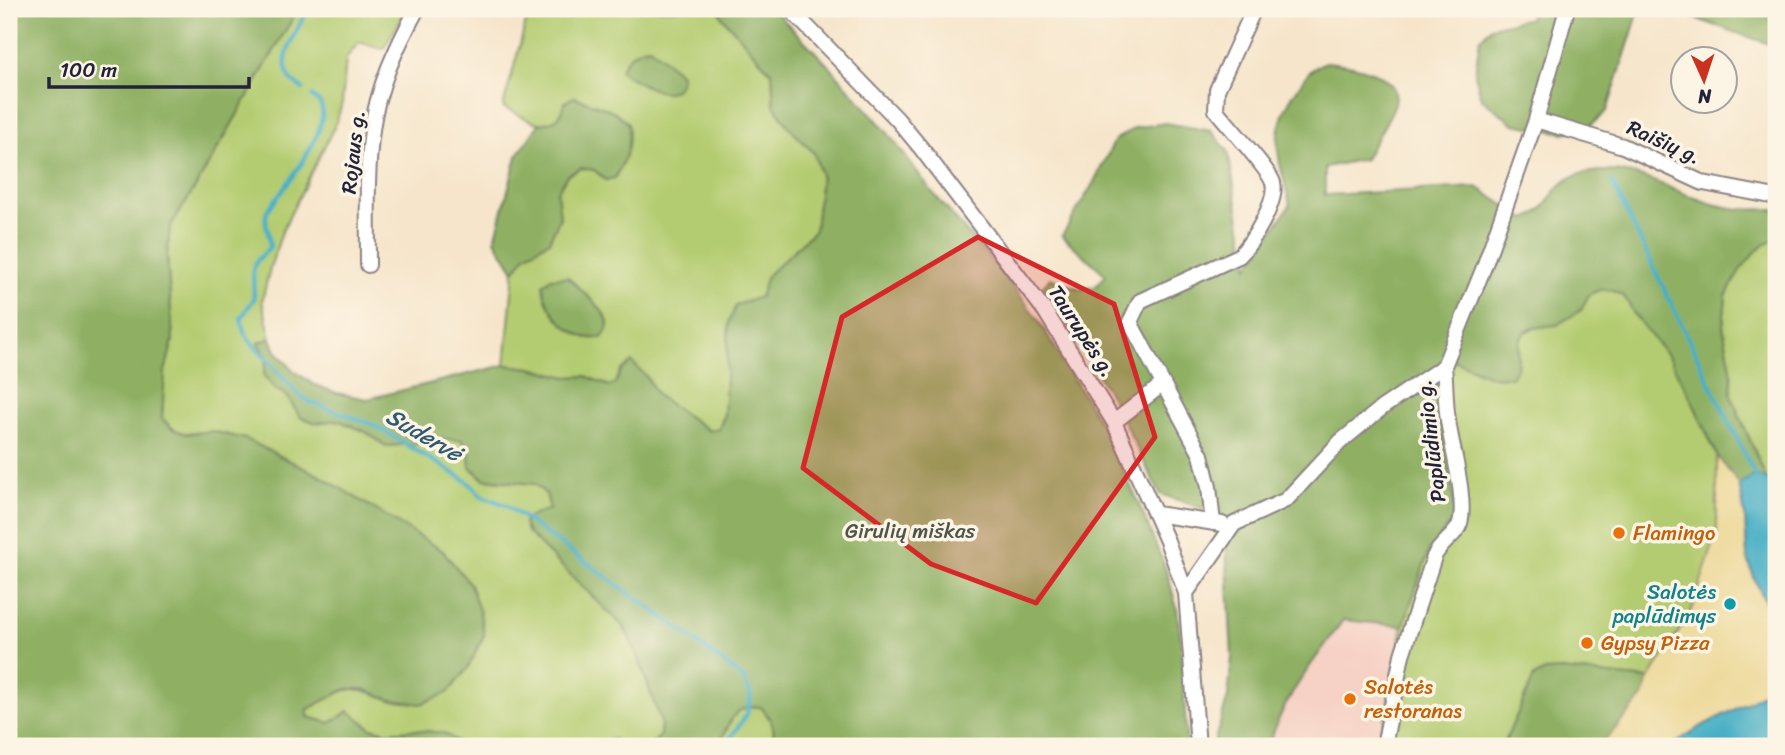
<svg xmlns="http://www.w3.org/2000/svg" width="1785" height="755" font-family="Sriracha,sans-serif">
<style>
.built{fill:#f6d1c5}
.green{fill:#b4cc71;stroke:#6b7756;stroke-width:2;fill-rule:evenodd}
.forest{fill:#8fb063;stroke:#58694f;stroke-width:2}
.sand{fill:#eeda9e;stroke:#887e6c;stroke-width:2}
.water{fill:#46afc5;stroke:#346880;stroke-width:2}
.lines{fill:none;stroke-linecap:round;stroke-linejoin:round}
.stream{stroke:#46afc5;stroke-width:4.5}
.street-casing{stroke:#8c8483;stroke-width:18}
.street{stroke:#fff;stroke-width:14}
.marked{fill:#d62828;fill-opacity:0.2;stroke:#d62828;stroke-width:5;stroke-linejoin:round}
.food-dot{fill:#e8710a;stroke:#fcf5e5;stroke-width:2.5}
.culture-dot{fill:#0f9aa8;stroke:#fcf5e5;stroke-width:2.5}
.labels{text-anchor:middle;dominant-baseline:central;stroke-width:7;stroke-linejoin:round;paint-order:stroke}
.street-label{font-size:21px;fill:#22223b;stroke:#fcf5e5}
.park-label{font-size:21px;fill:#4e554b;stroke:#fcf5e5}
.food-label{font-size:21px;fill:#c56008;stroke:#fcf5e5;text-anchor:start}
.culture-label{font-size:21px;fill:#0d838f;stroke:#fcf5e5;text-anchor:end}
.water-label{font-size:23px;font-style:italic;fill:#305a72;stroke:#fcf5e5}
</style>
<rect width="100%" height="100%" fill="#fcf5e5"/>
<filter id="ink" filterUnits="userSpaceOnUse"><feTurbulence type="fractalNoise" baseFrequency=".0143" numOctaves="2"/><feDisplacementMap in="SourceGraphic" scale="14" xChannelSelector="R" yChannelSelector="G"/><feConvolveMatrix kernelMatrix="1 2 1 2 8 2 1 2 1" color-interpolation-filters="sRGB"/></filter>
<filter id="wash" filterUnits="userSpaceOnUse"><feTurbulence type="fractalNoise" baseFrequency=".00686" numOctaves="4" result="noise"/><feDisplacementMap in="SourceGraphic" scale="28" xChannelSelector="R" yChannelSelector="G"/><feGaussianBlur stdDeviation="1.57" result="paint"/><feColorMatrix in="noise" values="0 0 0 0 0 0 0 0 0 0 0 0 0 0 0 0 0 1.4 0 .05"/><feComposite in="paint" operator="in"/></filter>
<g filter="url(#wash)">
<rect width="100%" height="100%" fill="#f6e5cb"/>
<path class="built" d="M1343,620L1403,626L1379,746H1269L1274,727L1292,693Z"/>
<path class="green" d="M298,9H408L383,49L359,42L346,59L342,103L336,123L283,229L270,268L262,301L271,338L258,343L266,358L264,376L275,389L287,396L300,417L316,423L338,420L366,432L386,446L417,444L446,439L462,440L469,452L470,467L483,479L535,484L546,494L550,509L526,518L524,525L528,533L624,627L637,654L661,722L660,736L650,746H622L615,739L608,740L605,746H464L444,733L414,730L387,732L371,728L349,711L330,723L308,717V709C347,688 347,682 391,700L211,431C188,434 178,437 162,418L165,371L173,340L167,256L170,227L196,186Z
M536,9H719L722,17L772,73L774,105L789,127L814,153L821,175L815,230L767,276L719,429L710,431L658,396L646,376L621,371L615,384L609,386L586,376L567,377L531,368L505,365L514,271L526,255L549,241L560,217L557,192L567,175L581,168L594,170L606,180L615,112L574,97L565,102C556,141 527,118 503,107L526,22ZM649,47L671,67L621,70C627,57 634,49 649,47ZM568,277L579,289L585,337L568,326L553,312Z
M1776,239V483L1767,480L1731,396L1732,374L1723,326L1726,296L1740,269L1760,247Z
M1600,290H1611L1624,296L1636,317L1670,359L1691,398L1717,456V533L1691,612L1649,679L1561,670L1534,677L1503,746H1379L1403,626L1428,553L1453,520C1450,468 1437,418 1437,366L1441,361L1454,360L1489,376L1517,368L1519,341L1525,332L1581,310L1589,294Z
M746,706L761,707C771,719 778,730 771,746H719L735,712Z"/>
<path class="forest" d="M9,9H298L196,186L170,227L167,256L173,340L165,371L162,418L172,429L186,434L211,431L246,439L322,477L443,551L470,584L480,613L484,635L468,668L448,693L421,704L391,700L364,689H346L308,709V717L330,723L349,711L371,728L387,732L414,730L444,733L464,746H9Z
M719,9H773L831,68L887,132L933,193L1009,281L1039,321L1102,426L1138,502L1167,572L1177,609L1181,641L1187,746H771C778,730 771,719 761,707C731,705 730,723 718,746H650L660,736L661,722L637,654L624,627L528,533L524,524L526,518L550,509L546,494L535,484L484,479L470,467L469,452L462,440L445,439L417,444L386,446L366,432L338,420L316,423L300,417L287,396L275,389L264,376L266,358L258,343L271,338L276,351L294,371L315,385L337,393L367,399L505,365L531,368L567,377L586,376L609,386L615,384L621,371L632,362L646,376L658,396L709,431L719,429L724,417L729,322L736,305L760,297L767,276L815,230L821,175L814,153L789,127L774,105L772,73L722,17Z
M1531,9H1643L1637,17L1607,111L1591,125L1564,133L1514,124L1481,98L1475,74L1480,39L1491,27L1530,18Z
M1668,9H1776V20L1769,44Z
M650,47L681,74L680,84C677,86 675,90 672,91C658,96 630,78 620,70C627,57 634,49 650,47Z
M1327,62C1348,64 1406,73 1394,106C1387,124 1374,141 1365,159L1325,167V195L1477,187L1525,219C1553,212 1548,180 1585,173C1637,163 1666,191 1713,204C1734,210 1754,210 1776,209V239L1760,247L1740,270L1726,296L1723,326L1732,374L1731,396L1767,480L1755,475L1739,484L1717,456L1691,398L1670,359L1636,317L1624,296L1611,290H1600L1589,294L1581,310L1557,325L1532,328L1525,332L1519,341L1517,368L1511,377L1490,376L1454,360L1441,361C1429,378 1452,483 1455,509L1453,520L1428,553L1403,626L1343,620C1316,659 1281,699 1269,746H1213L1228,697L1232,657L1225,526L1210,511L1160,494L1113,400L1043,286L1050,278L1080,289L1095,287L1106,275L1062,236L1094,182L1115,140L1135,128L1165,123L1211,131L1228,151L1248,267L1290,205C1278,153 1266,134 1299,86C1308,73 1312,67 1327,62Z
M574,97L615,112L628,123C631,148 626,156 615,178L606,180L594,170L581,168L567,175L557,192L560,217L549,241L526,255L514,271L495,240L517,156L539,124C556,122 561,119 565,102Z
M568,277C578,288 604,308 608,322C609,328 605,334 602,338C597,338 590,339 585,337C564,330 544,307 543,285L551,278Z
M1561,670L1649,679L1643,697L1600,746H1503L1534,677L1545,671Z"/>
<path class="sand" d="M1717,456L1739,484L1745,515L1747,556L1754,578L1776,623V683L1764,694L1692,733L1673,746H1600L1643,697L1649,679L1691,612L1717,533Z"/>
<path class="water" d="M1755,475L1776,483V623L1754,578L1747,555L1745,515L1739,484Z
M1776,683V746H1673C1703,719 1746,710 1776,683Z"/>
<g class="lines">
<path class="stream" d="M303,89C268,70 295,35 308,9
M312,96C313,98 319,102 320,103C334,127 281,193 267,211C263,222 270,235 270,247L256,262L253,271L254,299L241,318L244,332L250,341L298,394L310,402L374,425L467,481L482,496L506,505L685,633L743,678L751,696L747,714L725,746
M1612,182L1755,475"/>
</g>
</g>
<g filter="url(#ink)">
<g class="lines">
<defs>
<path id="street" d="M790,9L897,119L921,148L1045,311L1114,422L1167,541L1186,593L1198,746
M1536,120L1623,146L1703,183L1776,197
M368,265C368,220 366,175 372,130C377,88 397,46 417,9
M1114,422L1163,384
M1156,514L1222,524
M1213,523L1209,487L1201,455L1130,322L1140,301L1239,256C1252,243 1278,201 1273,183C1270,171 1227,124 1216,110L1217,90L1254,9
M1186,593L1234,524L1286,500L1340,442L1383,407L1444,366L1484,267L1536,120L1567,9
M1384,746L1402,655L1434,557C1440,543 1456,536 1460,523C1467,500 1451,445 1448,420C1445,402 1446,384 1444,366"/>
</defs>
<use href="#street" class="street-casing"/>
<use href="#street" class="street"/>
</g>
</g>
<path class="marked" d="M978,237L1114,304L1155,437L1036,603L931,564L803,468L842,317Z"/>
<g class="food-dot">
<circle cx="1619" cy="533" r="7"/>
<circle cx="1587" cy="643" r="7"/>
<circle cx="1350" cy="699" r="7"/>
</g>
<circle class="culture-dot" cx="1730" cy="604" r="7"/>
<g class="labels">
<g class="street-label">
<text transform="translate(1664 142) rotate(24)">Raišių g.</text>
<text transform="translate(353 152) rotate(-84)">Rojaus g.</text>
<text transform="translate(1082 331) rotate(57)">Taurupės g.</text>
<text transform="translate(1431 441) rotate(-97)">Paplūdimio g.</text>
</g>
<g class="park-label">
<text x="910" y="531">Girulių miškas</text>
</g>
<g class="food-label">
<text x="1633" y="533">Flamingo</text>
<text x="1601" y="643">Gypsy Pizza</text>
<text x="1364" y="687">Salotės<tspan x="1364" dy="24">restoranas</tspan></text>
</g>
<g class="culture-label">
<text x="1716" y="592">Salotės<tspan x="1716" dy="24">paplūdimys</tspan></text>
</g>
<g class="water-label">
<text transform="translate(424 435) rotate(30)">Sudervė</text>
</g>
</g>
<rect width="1785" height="755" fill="none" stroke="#fcf5e5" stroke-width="35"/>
<g transform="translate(1704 80) rotate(177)"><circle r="33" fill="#fcf5e5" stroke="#a5a1a1" stroke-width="2"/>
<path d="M0-5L12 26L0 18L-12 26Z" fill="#c8321e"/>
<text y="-10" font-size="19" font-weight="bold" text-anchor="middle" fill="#22223b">N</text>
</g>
<path d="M49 77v10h200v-10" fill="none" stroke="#22223b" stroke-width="3.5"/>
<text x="60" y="77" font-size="21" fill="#22223b" stroke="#fcf5e5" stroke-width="5" paint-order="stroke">100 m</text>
</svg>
